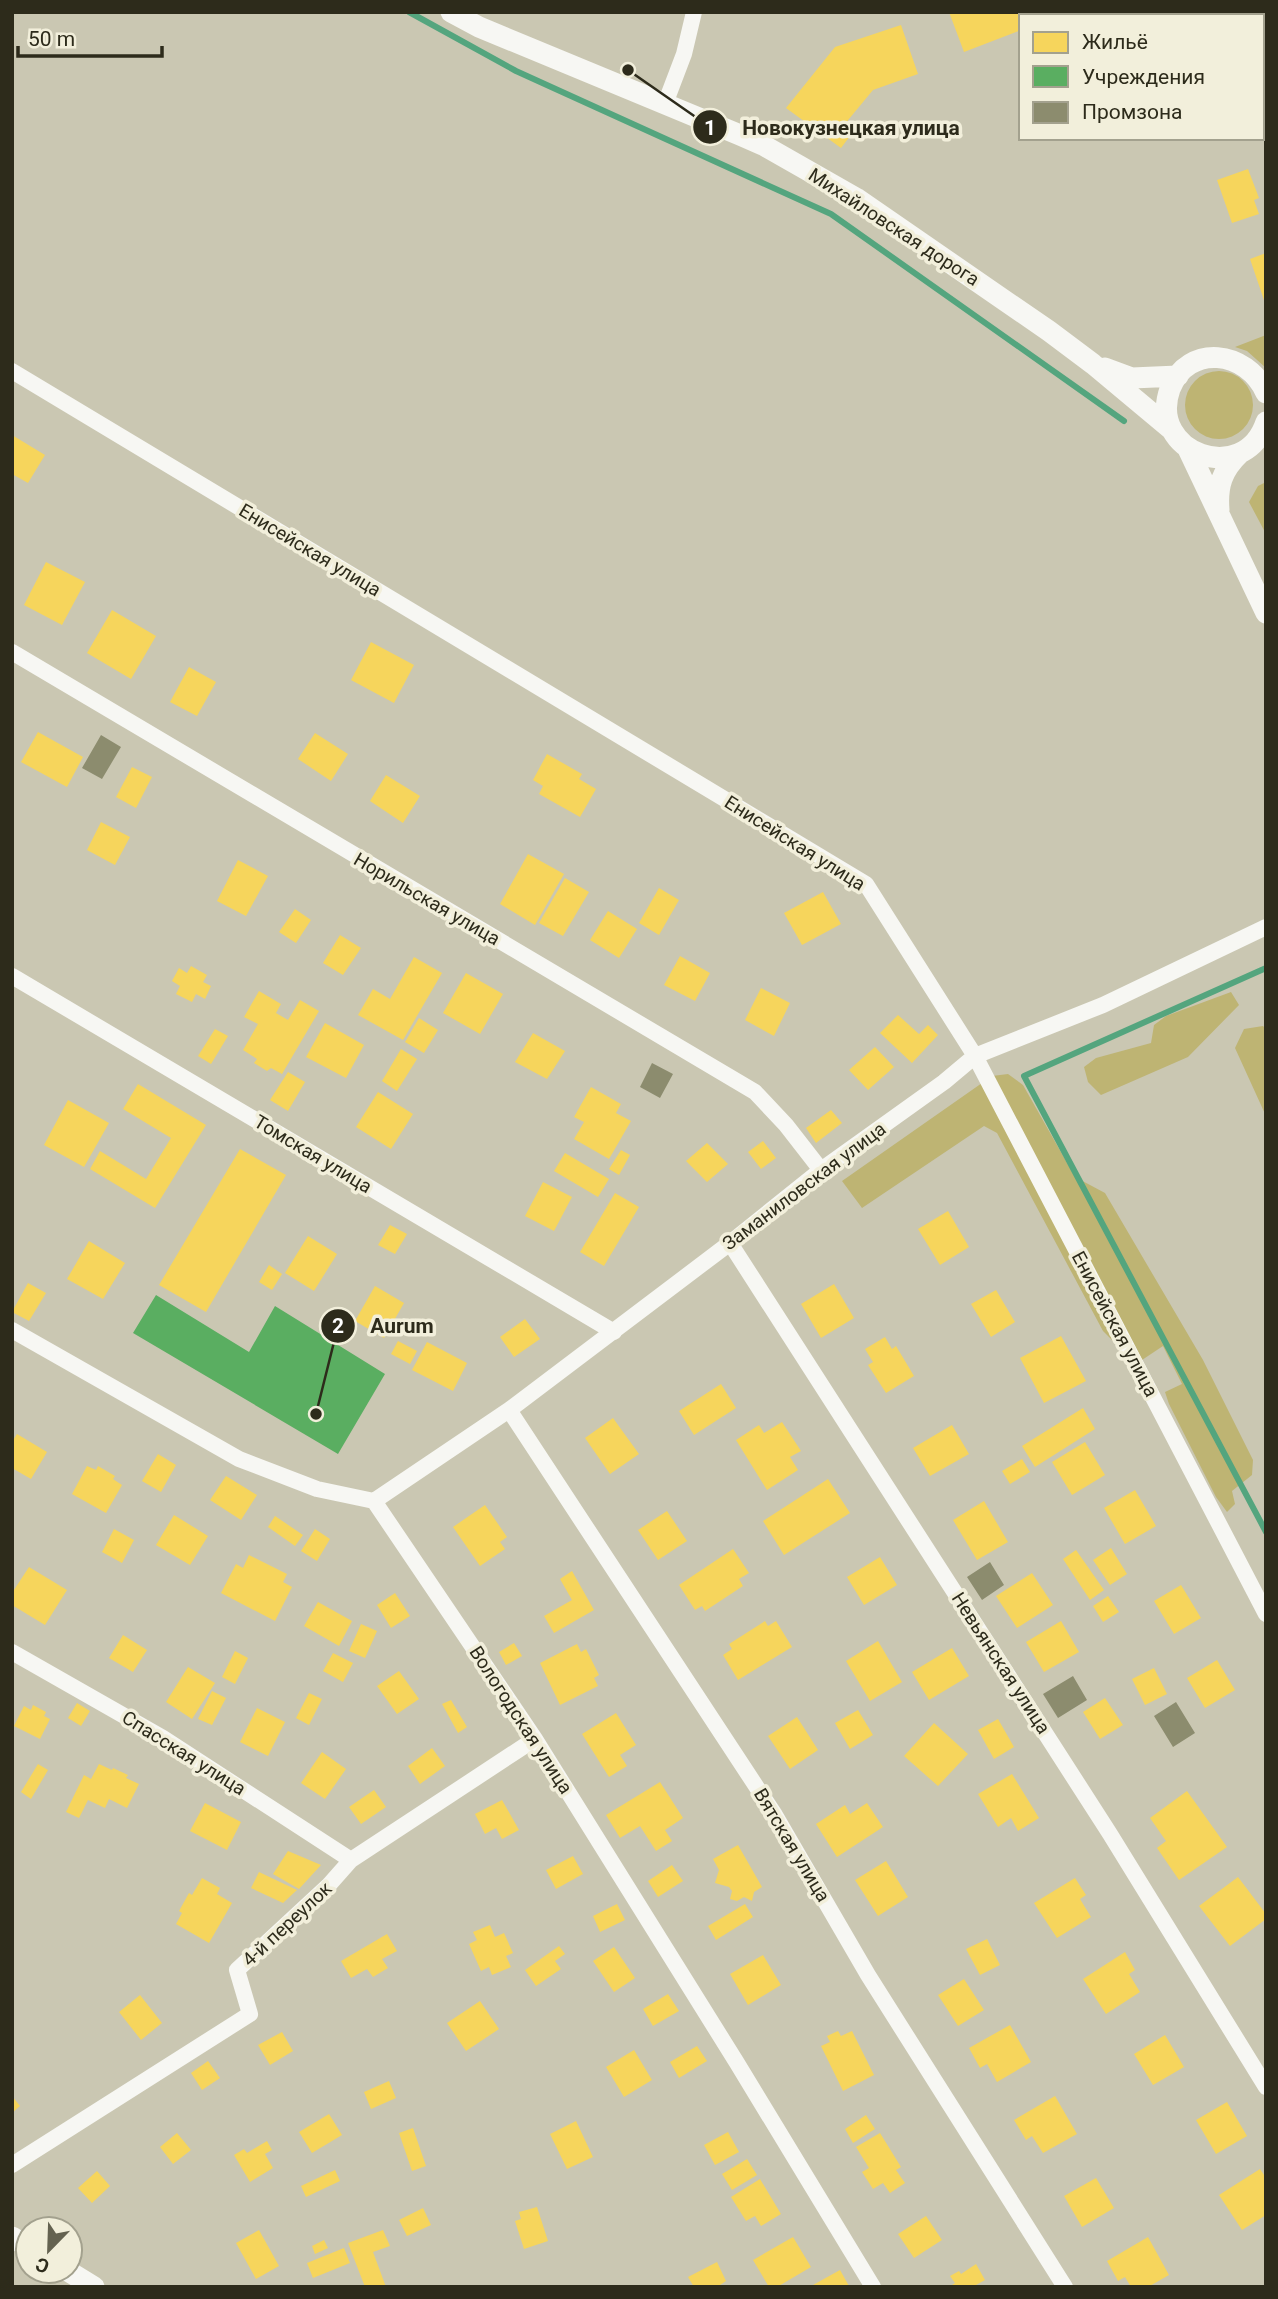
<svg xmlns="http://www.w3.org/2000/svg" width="1278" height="2299" font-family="Roboto,sans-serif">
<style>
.green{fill:#beb473}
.homes{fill:#f6d55c}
.public{fill:#5aae61}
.industry{fill:#8c8c6e}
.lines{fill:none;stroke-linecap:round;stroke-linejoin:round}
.stream{stroke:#54a57e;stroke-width:6}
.minor{stroke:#f7f7f3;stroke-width:16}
.tertiary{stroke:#f7f7f3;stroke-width:21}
.labels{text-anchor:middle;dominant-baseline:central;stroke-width:7;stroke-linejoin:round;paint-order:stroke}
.street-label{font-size:19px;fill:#2d2b1b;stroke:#f2efdb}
.leader{fill:none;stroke:#2d2b1b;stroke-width:2.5}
.callout-dot{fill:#2d2b1b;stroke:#f2efdb;stroke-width:2.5}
.mark-label{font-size:21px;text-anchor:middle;font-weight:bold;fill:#fff}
.callout-label{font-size:21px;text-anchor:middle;font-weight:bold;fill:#2d2b1b;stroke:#f2efdb;stroke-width:7;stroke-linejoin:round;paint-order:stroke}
</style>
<rect width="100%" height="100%" fill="#cac7b2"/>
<path class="green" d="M1266,335V368L1247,351L1235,347Z
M1185 405a34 34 0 1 1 68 0a34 34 0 1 1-68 0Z
M1266,482V534L1249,502L1258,486Z
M1231,992L1239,1005L1188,1057L1101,1095L1088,1082L1084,1067L1096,1058L1151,1043L1154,1025L1166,1016Z
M1263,1026L1266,1029V1116L1235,1048L1244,1029Z
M1008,1074L1023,1085L1075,1177L1105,1193L1203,1360L1253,1460L1252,1475L1232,1491L1235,1504L1227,1512L1216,1497L1169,1404L1165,1392L1182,1384L1163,1346L1139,1362L1130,1358L1103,1331L997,1133L984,1126L862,1208L842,1181L992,1076Z"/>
<path class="homes" d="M949,12H1066L1058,16H1021V30L964,52Z
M901,25L918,74L873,90L844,125L853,132L841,148L786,108L835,47Z
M1248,169L1259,198L1254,200L1259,214L1232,223L1217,180Z
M1266,253V303H1265L1250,259Z
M12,435L45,455L28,483L12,474Z
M46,562L85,582L62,625L24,605Z
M112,610L156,636L131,679L87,653Z
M371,642L414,665L394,703L351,680Z
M189,667L216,682L197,716L170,702Z
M38,732L83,757L67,787L21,762Z
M315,733L348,754L331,781L298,759Z
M547,754L582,774L579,779L596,789L580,817L539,794L543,786L533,780Z
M132,767L152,777L136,808L116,797Z
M386,775L420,796L403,823L370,801Z
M101,822L130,837L115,865L87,850Z
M528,854L564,874L535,925L500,904Z
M238,860L268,876L246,916L217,901Z
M565,878L589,892L563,936L539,923Z
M659,888L679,900L659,935L639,923Z
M823,892L841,924L802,945L784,913Z
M295,909L311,920L296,943L279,932Z
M608,911L637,929L619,958L590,940Z
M340,935L361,948L343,975L323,963Z
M680,956L710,973L695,1001L664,985Z
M414,957L442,973L403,1040L358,1015L373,989L390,999Z
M191,966L207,975L203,982L211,986L205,999L196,994L192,1002L176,994L180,986L172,981L179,968L187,973Z
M466,973L503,994L480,1034L443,1013Z
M761,988L790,1003L774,1036L745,1020Z
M259,991L281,1004L276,1013L288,1020L300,1000L319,1011L282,1074L271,1068L267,1071L254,1063L257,1059L243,1050L258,1024L244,1017Z
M898,1015L919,1034L928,1025L938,1035L912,1063L880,1033Z
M419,1018L438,1030L424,1053L405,1042Z
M325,1023L364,1045L346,1078L306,1057Z
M215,1029L228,1036L211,1064L198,1056Z
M533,1033L565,1051L547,1079L515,1062Z
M875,1047L894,1067L868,1090L849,1070Z
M401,1049L417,1059L397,1091L382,1081Z
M288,1072L305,1082L288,1111L270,1100Z
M138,1084L206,1125L155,1208L90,1169L100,1151L146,1179L171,1138L123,1109Z
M591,1087L621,1104L616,1113L631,1121L609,1159L574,1139L584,1122L574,1117Z
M378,1092L413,1114L391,1149L356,1127Z
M68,1100L109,1123L84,1167L44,1145Z
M831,1110L842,1123L816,1143L806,1128Z
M763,1141L776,1158L761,1169L748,1152Z
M707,1143L728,1164L707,1182L686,1161Z
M240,1149L286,1175L206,1312L159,1285Z
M621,1150L630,1155L619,1175L609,1169Z
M565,1153L609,1179L598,1197L554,1171Z
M543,1182L572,1197L554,1231L525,1216Z
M615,1193L639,1207L604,1266L580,1252Z
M948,1211L969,1247L940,1265L918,1229Z
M390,1225L407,1234L395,1254L378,1245Z
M308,1236L337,1254L314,1291L285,1273Z
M89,1241L125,1263L103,1299L67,1279Z
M269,1265L282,1274L272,1290L259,1282Z
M28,1283L46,1293L29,1321L12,1312Z
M834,1284L854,1318L821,1338L801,1304Z
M375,1286L404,1303L384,1338L355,1321Z
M996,1290L1015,1322L991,1337L971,1304Z
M525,1319L540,1339L514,1357L500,1337Z
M1061,1336L1086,1381L1044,1403L1020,1358Z
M885,1337L892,1349L896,1346L914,1376L886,1393L868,1365L873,1362L865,1349Z
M398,1341L417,1351L410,1364L391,1354Z
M427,1342L467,1363L453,1391L412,1370Z
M721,1384L736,1408L694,1435L679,1411Z
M1083,1408L1095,1429L1035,1467L1022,1446Z
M613,1418L639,1454L610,1474L585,1438Z
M782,1422L801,1451L790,1457L798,1470L767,1490L736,1440L759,1425L764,1433Z
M952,1425L969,1454L930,1476L913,1448Z
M17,1434L47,1452L31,1479L12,1468V1442Z
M1085,1442L1105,1475L1072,1495L1052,1462Z
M158,1454L176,1465L161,1492L142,1481Z
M1022,1459L1030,1472L1010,1484L1002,1471Z
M87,1466L96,1470L98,1466L115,1476L113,1479L122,1485L106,1513L72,1494Z
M226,1476L257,1495L241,1520L210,1500Z
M828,1479L850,1513L784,1555L763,1521Z
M1135,1490L1156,1526L1125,1544L1104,1508Z
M984,1501L1008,1542L977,1560L953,1520Z
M485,1505L507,1537L500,1542L505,1549L480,1566L453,1527Z
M667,1511L687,1541L658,1560L638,1530Z
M174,1515L208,1536L190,1565L156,1545Z
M275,1516L303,1535L295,1546L268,1527Z
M114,1529L134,1540L122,1563L102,1552Z
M315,1529L330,1539L317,1561L301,1551Z
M1111,1548L1127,1574L1110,1585L1093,1560Z
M733,1549L749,1573L739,1579L743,1586L705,1611L702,1606L695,1610L679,1585Z
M1076,1550L1104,1590L1090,1600L1063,1559Z
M249,1555L287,1574L283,1582L292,1587L275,1621L221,1593L236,1564L243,1568Z
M880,1557L897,1585L864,1605L847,1577Z
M29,1567L67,1590L45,1625L12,1605V1593Z
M572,1571L594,1610L554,1633L544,1616L572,1600L560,1579Z
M1032,1573L1053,1605L1017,1628L996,1596Z
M1181,1585L1201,1618L1174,1634L1154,1601Z
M395,1593L410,1616L391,1628L377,1605Z
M1108,1596L1119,1612L1103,1622L1093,1606Z
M318,1602L352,1621L339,1646L304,1626Z
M765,1621L768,1626L776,1621L792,1647L738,1680L723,1655L732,1649L729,1644Z
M1061,1621L1079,1652L1044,1672L1026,1642Z
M361,1624L377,1631L365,1658L349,1651Z
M123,1635L147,1650L133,1672L109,1658Z
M878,1641L902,1682L870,1701L846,1661Z
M514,1643L522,1656L506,1665L499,1652Z
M577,1644L581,1652L586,1649L599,1675L594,1678L598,1686L560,1705L540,1663Z
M952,1648L969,1676L929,1700L912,1672Z
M235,1651L248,1658L235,1684L222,1677Z
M333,1653L353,1663L343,1682L323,1671Z
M1217,1660L1235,1690L1205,1708L1187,1678Z
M188,1667L215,1683L192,1719L166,1702Z
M1154,1668L1167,1694L1145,1705L1132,1679Z
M399,1671L419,1699L397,1714L377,1686Z
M212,1691L226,1698L212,1725L198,1719Z
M309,1693L322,1699L309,1725L296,1718Z
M1105,1698L1123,1725L1100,1739L1083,1712Z
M451,1700L467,1727L458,1733L442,1704Z
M77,1703L90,1711L81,1726L68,1718Z
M33,1705L46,1712L44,1716L50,1719L40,1739L14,1726L24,1706L31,1710Z
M257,1708L285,1722L268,1756L240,1742Z
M858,1710L873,1735L850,1749L835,1723Z
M616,1713L636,1745L620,1755L627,1766L609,1777L582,1734Z
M797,1717L818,1750L790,1769L768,1736Z
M998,1719L1014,1747L994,1759L978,1730Z
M934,1723L968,1754L938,1786L904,1756Z
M432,1748L445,1766L420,1784L408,1766Z
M322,1752L346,1769L325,1799L301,1783Z
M38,1764L48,1770L31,1799L21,1792Z
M99,1764L112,1770L113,1768L128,1775L126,1778L139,1784L127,1808L109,1799L105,1808L88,1800L79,1818L66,1812L84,1775L91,1779Z
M1012,1774L1039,1818L1018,1831L1011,1818L998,1827L978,1794Z
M660,1782L683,1818L665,1830L672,1841L656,1851L640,1826L620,1838L606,1815Z
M374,1790L386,1807L361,1824L349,1807Z
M1187,1791L1227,1847L1179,1880L1157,1848L1166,1841L1150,1818Z
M502,1800L519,1830L502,1839L496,1828L485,1834L475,1814Z
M205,1803L241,1822L227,1850L190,1831Z
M867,1803L883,1827L837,1857L816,1824L845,1805L850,1814Z
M738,1845L762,1887L754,1892L752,1901L744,1897L737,1901L730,1899L732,1891L729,1887L715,1883L719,1870L713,1859Z
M288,1851L321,1865L299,1889L273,1874Z
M573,1856L583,1874L556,1889L546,1870Z
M886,1861L908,1897L878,1916L855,1880Z
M672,1865L683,1881L658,1897L648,1881Z
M259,1872L297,1890L283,1903L251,1888Z
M1238,1877L1266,1914V1919L1230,1946L1199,1906Z
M202,1878L220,1888L217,1894L232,1903L209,1943L176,1924L182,1913L179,1911L189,1893L192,1895Z
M1075,1878L1086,1895L1080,1899L1091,1917L1057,1938L1034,1903Z
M617,1904L625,1920L600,1932L593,1916Z
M745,1904L753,1917L716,1940L708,1926Z
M490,1925L495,1937L504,1933L513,1953L506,1956L511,1967L492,1975L489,1967L481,1971L469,1944L477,1940L473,1932Z
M387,1934L397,1951L382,1959L388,1968L373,1977L367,1969L351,1978L341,1961Z
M987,1939L1000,1965L980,1975L966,1949Z
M559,1946L565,1954L555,1961L561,1969L536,1986L525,1970Z
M614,1947L635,1978L614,1992L593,1961Z
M1125,1952L1135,1970L1129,1974L1140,1992L1106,2014L1083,1979Z
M763,1955L781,1985L748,2005L730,1974Z
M964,1979L984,2010L958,2026L938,1995Z
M668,1994L679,2011L653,2026L643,2009Z
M140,1995L162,2023L141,2040L119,2012Z
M480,2001L499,2029L466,2051L447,2023Z
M1010,2025L1031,2062L997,2082L987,2064L980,2068L969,2048Z
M838,2031L841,2036L852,2031L874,2075L843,2091L821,2046L830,2042L827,2036Z
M282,2032L293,2051L270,2065L258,2045Z
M1165,2035L1184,2067L1153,2085L1134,2054Z
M697,2046L707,2061L679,2078L670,2062Z
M634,2050L652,2080L624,2097L606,2067Z
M208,2061L220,2078L202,2090L191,2073Z
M389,2081L396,2098L371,2109L364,2092Z
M12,2096L20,2106L12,2113Z
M1055,2096L1077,2134L1043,2153L1032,2136L1026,2140L1014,2120Z
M1227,2102L1247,2136L1216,2154L1196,2120Z
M329,2114L342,2135L312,2153L299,2132Z
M866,2115L875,2129L853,2143L845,2129Z
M576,2121L593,2157L567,2169L550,2134Z
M413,2128L426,2166L412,2171L399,2133Z
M728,2132L739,2152L715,2165L704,2145Z
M177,2133L191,2150L173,2164L160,2147Z
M880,2133L901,2167L896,2170L905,2183L890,2193L883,2183L873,2189L862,2172L869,2168L856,2147Z
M267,2141L272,2150L265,2154L273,2168L250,2182L234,2155L244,2149L247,2153Z
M747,2159L757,2175L732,2190L722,2174Z
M1260,2169L1266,2178V2215L1242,2230L1219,2195Z
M335,2170L340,2181L306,2197L301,2186Z
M97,2171L110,2186L92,2203L78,2188Z
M1096,2178L1114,2208L1082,2227L1064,2196Z
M760,2179L781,2214L761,2226L755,2216L746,2221L731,2197Z
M537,2207L548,2241L524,2249L515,2221L521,2219L519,2212Z
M423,2208L431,2225L407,2236L399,2220Z
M926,2216L942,2240L914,2258L898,2234Z
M259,2230L279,2266L256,2279L236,2243Z
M383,2230L390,2246L373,2252L386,2287H365L348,2243Z
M793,2237L811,2267L777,2287H769L753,2260Z
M1148,2237L1169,2275L1148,2287H1131L1125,2277L1118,2281L1107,2261Z
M324,2240L328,2248L315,2254L312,2246Z
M344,2248L350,2263L313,2278L307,2263Z
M717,2262L726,2281L717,2287H694L688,2277Z
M976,2264L985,2280L976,2285L977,2287H949L955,2283L950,2276L959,2271L961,2274Z
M840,2270L849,2286L814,2287L813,2285Z"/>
<path class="public" d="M156,1295L249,1352L275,1306L385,1374L338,1454L133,1333Z"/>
<path class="industry" d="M101,735L121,747L102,779L82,768Z
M652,1063L673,1074L660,1098L640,1087Z
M990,1562L1004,1585L982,1600L967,1577Z
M1073,1676L1087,1700L1058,1718L1043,1694Z
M1176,1702L1195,1733L1173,1747L1154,1716Z"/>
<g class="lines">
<path class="stream" d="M409,12L516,71L831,214L1124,421
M1266,968L1024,1076L1266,1532"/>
<path class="minor" d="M1226,12L1227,16
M665,104L684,54L694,12
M1262,107L1266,116
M12,371L866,884L975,1056L1266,1614
M12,652L755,1092L786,1125L821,1170
M12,976L614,1332
M730,1243L1110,1834L1266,2087
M12,1330L239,1459L317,1489L374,1501L535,1739L737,2063L873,2287
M509,1410L775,1815L868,1975L1065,2287
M374,1501L509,1410L730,1243L821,1170L944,1082L975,1056L1103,1005L1266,927
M12,1652L163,1738L351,1860
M12,2165L250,2014L237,1970L328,1886L351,1860L535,1739"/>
<path class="tertiary" d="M451,12L479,27L740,135L763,145L856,198L1049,331L1093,364L1172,430
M1105,368L1132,378L1178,376
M1266,393C1247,350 1188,343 1170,389C1147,453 1244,488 1266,422
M1188,449L1266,613
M1219,510C1217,486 1222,470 1240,453
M12,2237L28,2247
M68,2271L94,2287"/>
</g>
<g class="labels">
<g class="street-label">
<text transform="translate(894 227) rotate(33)">Михайловская дорога</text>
<text transform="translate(310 550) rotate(31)">Енисейская улица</text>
<text transform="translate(795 843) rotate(32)">Енисейская улица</text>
<text transform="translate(427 899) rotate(30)">Норильская улица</text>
<text transform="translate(313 1154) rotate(31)">Томская улица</text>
<text transform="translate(804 1186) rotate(-37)">Заманиловская улица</text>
<text transform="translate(1115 1324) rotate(62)">Енисейская улица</text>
<text transform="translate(1001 1663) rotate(57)">Невьянская улица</text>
<text transform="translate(521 1720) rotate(57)">Вологодская улица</text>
<text transform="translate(184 1753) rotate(32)">Спасская улица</text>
<text transform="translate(792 1845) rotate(59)">Вятская улица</text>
<text transform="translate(287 1924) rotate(-43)">4-й переулок</text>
</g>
</g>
<path class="leader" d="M628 70L710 127M316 1414L338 1326"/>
<g class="callout-dot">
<circle cx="628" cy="70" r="7"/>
<circle cx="316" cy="1414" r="7"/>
<circle cx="710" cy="127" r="18"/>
<circle cx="338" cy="1326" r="18"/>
</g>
<g class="mark-label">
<text x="710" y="135">1</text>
<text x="338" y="1333">2</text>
</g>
<g class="callout-label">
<text x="851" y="135">Новокузнецкая улица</text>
<text x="402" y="1333">Aurum</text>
</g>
<rect width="1278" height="2299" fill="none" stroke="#2d2b1b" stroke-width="28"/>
<rect x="1019" y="14" width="245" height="126" fill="#f2efdb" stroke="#a3a18e" stroke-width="2"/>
<rect x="1033" y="32" width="35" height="21" fill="#f6d55c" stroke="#a3a18e" stroke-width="2"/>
<text x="1082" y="49" font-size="21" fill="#2d2b1b">Жильё</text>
<rect x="1033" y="66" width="35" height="21" fill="#5aae61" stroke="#a3a18e" stroke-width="2"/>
<text x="1082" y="84" font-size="21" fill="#2d2b1b">Учреждения</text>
<rect x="1033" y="102" width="35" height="21" fill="#8c8c6e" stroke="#a3a18e" stroke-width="2"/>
<text x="1082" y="119" font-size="21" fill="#2d2b1b">Промзона</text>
<g transform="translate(49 2250) rotate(203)"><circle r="33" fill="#f2efdb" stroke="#a3a18e" stroke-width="2"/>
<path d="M0-5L12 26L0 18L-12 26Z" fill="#646250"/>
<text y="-10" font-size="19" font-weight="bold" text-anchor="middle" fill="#2d2b1b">С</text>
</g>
<path d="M18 46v10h144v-10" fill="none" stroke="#2d2b1b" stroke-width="3.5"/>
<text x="28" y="46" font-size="21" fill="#2d2b1b" stroke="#f2efdb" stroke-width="5" paint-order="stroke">50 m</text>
</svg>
